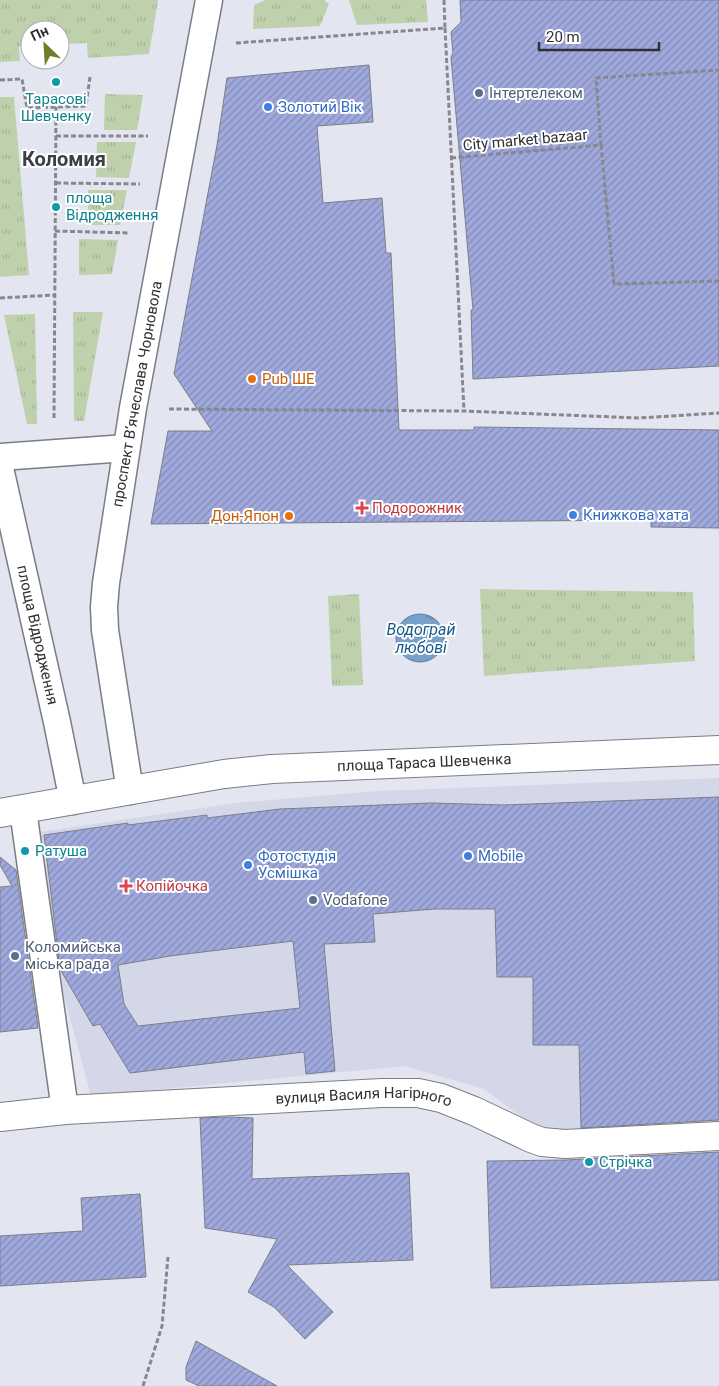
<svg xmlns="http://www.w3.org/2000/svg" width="719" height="1386" font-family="Roboto,sans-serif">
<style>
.built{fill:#d4d7e7}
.grass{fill:url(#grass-tufts)}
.water{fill:url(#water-ripples);stroke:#617f9d}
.building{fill:url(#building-hatch);stroke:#7c7e87;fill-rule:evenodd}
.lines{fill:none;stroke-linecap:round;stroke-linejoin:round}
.pedestrian-casing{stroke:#7b7d86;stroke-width:29}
.minor-casing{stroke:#7b7d86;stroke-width:30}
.secondary-casing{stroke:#7b7d86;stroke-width:30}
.path{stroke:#87888f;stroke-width:3;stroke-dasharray:5 2.5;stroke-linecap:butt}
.pedestrian{stroke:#fff;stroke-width:26}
.minor{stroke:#fff;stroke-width:28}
.secondary{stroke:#fff;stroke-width:28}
.culture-dot{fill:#0f9aa8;stroke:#fff;stroke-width:2}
.service-dot{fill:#5c6f8a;stroke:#fff;stroke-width:2}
.shop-dot{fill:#3f7fe0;stroke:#fff;stroke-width:2}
.food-dot{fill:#e8710a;stroke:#fff;stroke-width:2}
.health-dot{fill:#e0444e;stroke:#fff;stroke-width:2}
.labels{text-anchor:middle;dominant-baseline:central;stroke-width:4;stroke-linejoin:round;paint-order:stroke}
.service-label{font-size:15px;fill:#4e5e75;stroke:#fff;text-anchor:start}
.culture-label{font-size:15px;fill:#0d838f;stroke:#fff;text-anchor:start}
.shop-label{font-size:15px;fill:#366cbe;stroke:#fff;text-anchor:start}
.street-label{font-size:15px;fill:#303034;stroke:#fff}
.food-label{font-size:15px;fill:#c56008;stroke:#fff;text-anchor:start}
.health-label{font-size:15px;fill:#be3a42;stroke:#fff;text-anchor:start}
.water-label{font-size:16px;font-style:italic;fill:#185a8e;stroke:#fff}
.district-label{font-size:20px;font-weight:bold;fill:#3d3e46;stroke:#fff}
</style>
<defs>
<pattern id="grass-tufts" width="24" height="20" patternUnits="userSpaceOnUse" patternTransform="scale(1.25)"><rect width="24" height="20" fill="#bfd1ac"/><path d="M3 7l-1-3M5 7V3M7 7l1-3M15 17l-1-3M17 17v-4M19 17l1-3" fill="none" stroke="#a4b495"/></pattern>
<pattern id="water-ripples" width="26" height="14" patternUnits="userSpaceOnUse" patternTransform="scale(1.25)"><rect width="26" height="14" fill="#76a1ca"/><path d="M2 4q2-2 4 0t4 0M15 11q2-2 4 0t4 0" fill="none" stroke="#6184a5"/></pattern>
<pattern id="building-hatch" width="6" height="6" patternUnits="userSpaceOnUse" patternTransform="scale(1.25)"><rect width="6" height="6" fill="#a0a9dd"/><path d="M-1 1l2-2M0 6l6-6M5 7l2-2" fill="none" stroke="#838ab4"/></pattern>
</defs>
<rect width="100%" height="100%" fill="#e3e5f0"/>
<path class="built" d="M719,778V1132L552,1140L484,1089L405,1066L91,1096L56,966L40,832L236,803L379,791Z"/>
<path class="grass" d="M0,0H158L149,54L88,58L87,43L60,44V30H30V46H19L20,61L0,62Z
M265,0H324L329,4L320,26L253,29L254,5Z
M349,0H426L428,22L357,25Z
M105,94L143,95L137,130H104Z
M0,97H14L29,275L0,277Z
M97,142H136L129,178L96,177Z
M88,190H127L120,225H88Z
M79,239L118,240L112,274L79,275Z
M73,312H103L84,421H74Z
M35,314L37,424H27L4,315Z
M480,589L693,592L695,661L484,676Z
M359,594L363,685L332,686L328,596Z"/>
<path class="water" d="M396 638a24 24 0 1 1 48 0a24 24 0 1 1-48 0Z"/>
<path class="building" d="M460,0H719V366L473,379L471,310H473L451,57L453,53L451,32L461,22Z
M369,65L373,122L317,126L323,203L382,198L386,253H391L399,430H474V427L719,430V528L651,527V520L151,524L168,431H212L174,374L217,145L227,78Z
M719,797V1120L581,1128L579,1045H533V977H497L495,909H434L373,914L375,942L324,944L335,1071L306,1074L304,1052L130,1073L100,1024L93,1026L60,969L44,835L128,823V825L207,815V818L280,809L431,803L504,805ZM293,941L300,1008L138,1026L124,1004L118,965L170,956Z
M0,857L16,870L38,1028L0,1032V887L12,886L0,865Z
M229,1117L253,1118L252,1179L409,1173L413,1260L287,1265L333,1312L305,1339L274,1307L248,1292L277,1239L205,1228L200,1118Z
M719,1152V1280L491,1288L487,1161L566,1160Z
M140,1194L146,1277L0,1286V1236L83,1231L81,1198Z
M196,1341L277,1386H199L186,1380V1367Z"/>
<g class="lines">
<defs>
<g id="pedestrian">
<path d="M0,457L126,448"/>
<path id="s1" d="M0,468L57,722L73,801"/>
<path d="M130,791L105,630L104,607L106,583L133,408L209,0"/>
<path d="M23,810L65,1110"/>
</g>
<g id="minor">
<path id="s2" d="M0,1117L65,1110L382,1093H418L441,1098L474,1111L531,1138L542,1142L565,1144L719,1136"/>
</g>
<g id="secondary">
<path id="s3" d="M0,813L224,774L272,769L719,750"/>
</g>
</defs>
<use href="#pedestrian" class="pedestrian-casing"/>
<use href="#minor" class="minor-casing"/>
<use href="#secondary" class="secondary-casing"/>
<path class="path" d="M445,28L464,411
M236,43L445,28L444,0
M0,80L22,79L27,108L86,106L90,77
M56,136H148
M601,145L614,284L719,281
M451,158L601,145L596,78L719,70
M56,183L140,184
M55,231L130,233
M0,298L55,295
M169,409L464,411L639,418L719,413
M54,418L56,107
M143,1386L162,1326L168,1257"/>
<use href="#pedestrian" class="pedestrian"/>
<use href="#minor" class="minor"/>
<use href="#secondary" class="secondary"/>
</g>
<g class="culture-dot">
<circle cx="56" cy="82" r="5"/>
<circle cx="56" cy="207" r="5"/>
<circle cx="25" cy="851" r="5"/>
<circle cx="589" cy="1162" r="5"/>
</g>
<g class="service-dot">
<circle cx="479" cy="93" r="5"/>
<circle cx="313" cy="900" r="5"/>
<circle cx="15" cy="956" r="5"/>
</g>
<g class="shop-dot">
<circle cx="268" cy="107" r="5"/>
<circle cx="573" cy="515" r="5"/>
<circle cx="468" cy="856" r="5"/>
<circle cx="248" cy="865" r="5"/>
</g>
<g class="food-dot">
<circle cx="252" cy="379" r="5"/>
<circle cx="289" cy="516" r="5"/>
</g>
<g class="health-dot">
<path d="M359.5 500.5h5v5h5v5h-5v5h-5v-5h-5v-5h5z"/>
<path d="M123.5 878.5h5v5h5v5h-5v5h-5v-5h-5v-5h5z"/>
</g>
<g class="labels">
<g class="service-label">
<text x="489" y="93">Інтертелеком</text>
<text x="323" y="900">Vodafone</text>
<text x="25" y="947">Коломийська<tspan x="25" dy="17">міська рада</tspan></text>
</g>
<g class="culture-label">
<text x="56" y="99" text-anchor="middle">Тарасові<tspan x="56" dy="17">Шевченку</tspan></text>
<text x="66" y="198">площа<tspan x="66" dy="17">Відродження</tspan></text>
<text x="35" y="851">Ратуша</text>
<text x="599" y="1162">Стрічка</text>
</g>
<g class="shop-label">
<text x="278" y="107">Золотий Вік</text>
<text x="583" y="515">Книжкова хата</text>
<text x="258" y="856">Фотостудія<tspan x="258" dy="17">Усмішка</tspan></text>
<text x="478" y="856">Mobile</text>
</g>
<g class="street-label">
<text transform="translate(525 140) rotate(-5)">City market bazaar</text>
<text transform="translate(137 394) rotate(-80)">проспект Вʼячеслава Чорновола</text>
<text stroke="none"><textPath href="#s1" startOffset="171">площа Відродження</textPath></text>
<text stroke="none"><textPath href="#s3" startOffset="428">площа Тараса Шевченка</textPath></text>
<text stroke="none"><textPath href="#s2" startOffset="365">вулиця Василя Нагірного</textPath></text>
</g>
<g class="food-label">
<text x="262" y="379">Pub ШЕ</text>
<text x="279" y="516" text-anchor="end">Дон-Япон</text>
</g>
<g class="health-label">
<text x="372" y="508">Подорожник</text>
<text x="136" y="886">Копійочка</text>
</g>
<g class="water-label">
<text x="421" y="629">Водограй<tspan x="421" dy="18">любові</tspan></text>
</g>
<g class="district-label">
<text x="64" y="159">Коломия</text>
</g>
</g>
<g transform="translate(45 45) rotate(335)"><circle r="24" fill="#ffffff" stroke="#acacae"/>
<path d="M0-4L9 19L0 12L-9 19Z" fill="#6f7e2c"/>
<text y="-8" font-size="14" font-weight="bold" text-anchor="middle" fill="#303034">Пн</text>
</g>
<path d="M539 42v8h120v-8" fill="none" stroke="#303034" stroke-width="2.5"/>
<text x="546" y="42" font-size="15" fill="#303034" stroke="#ffffff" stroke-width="4" paint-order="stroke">20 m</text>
</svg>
